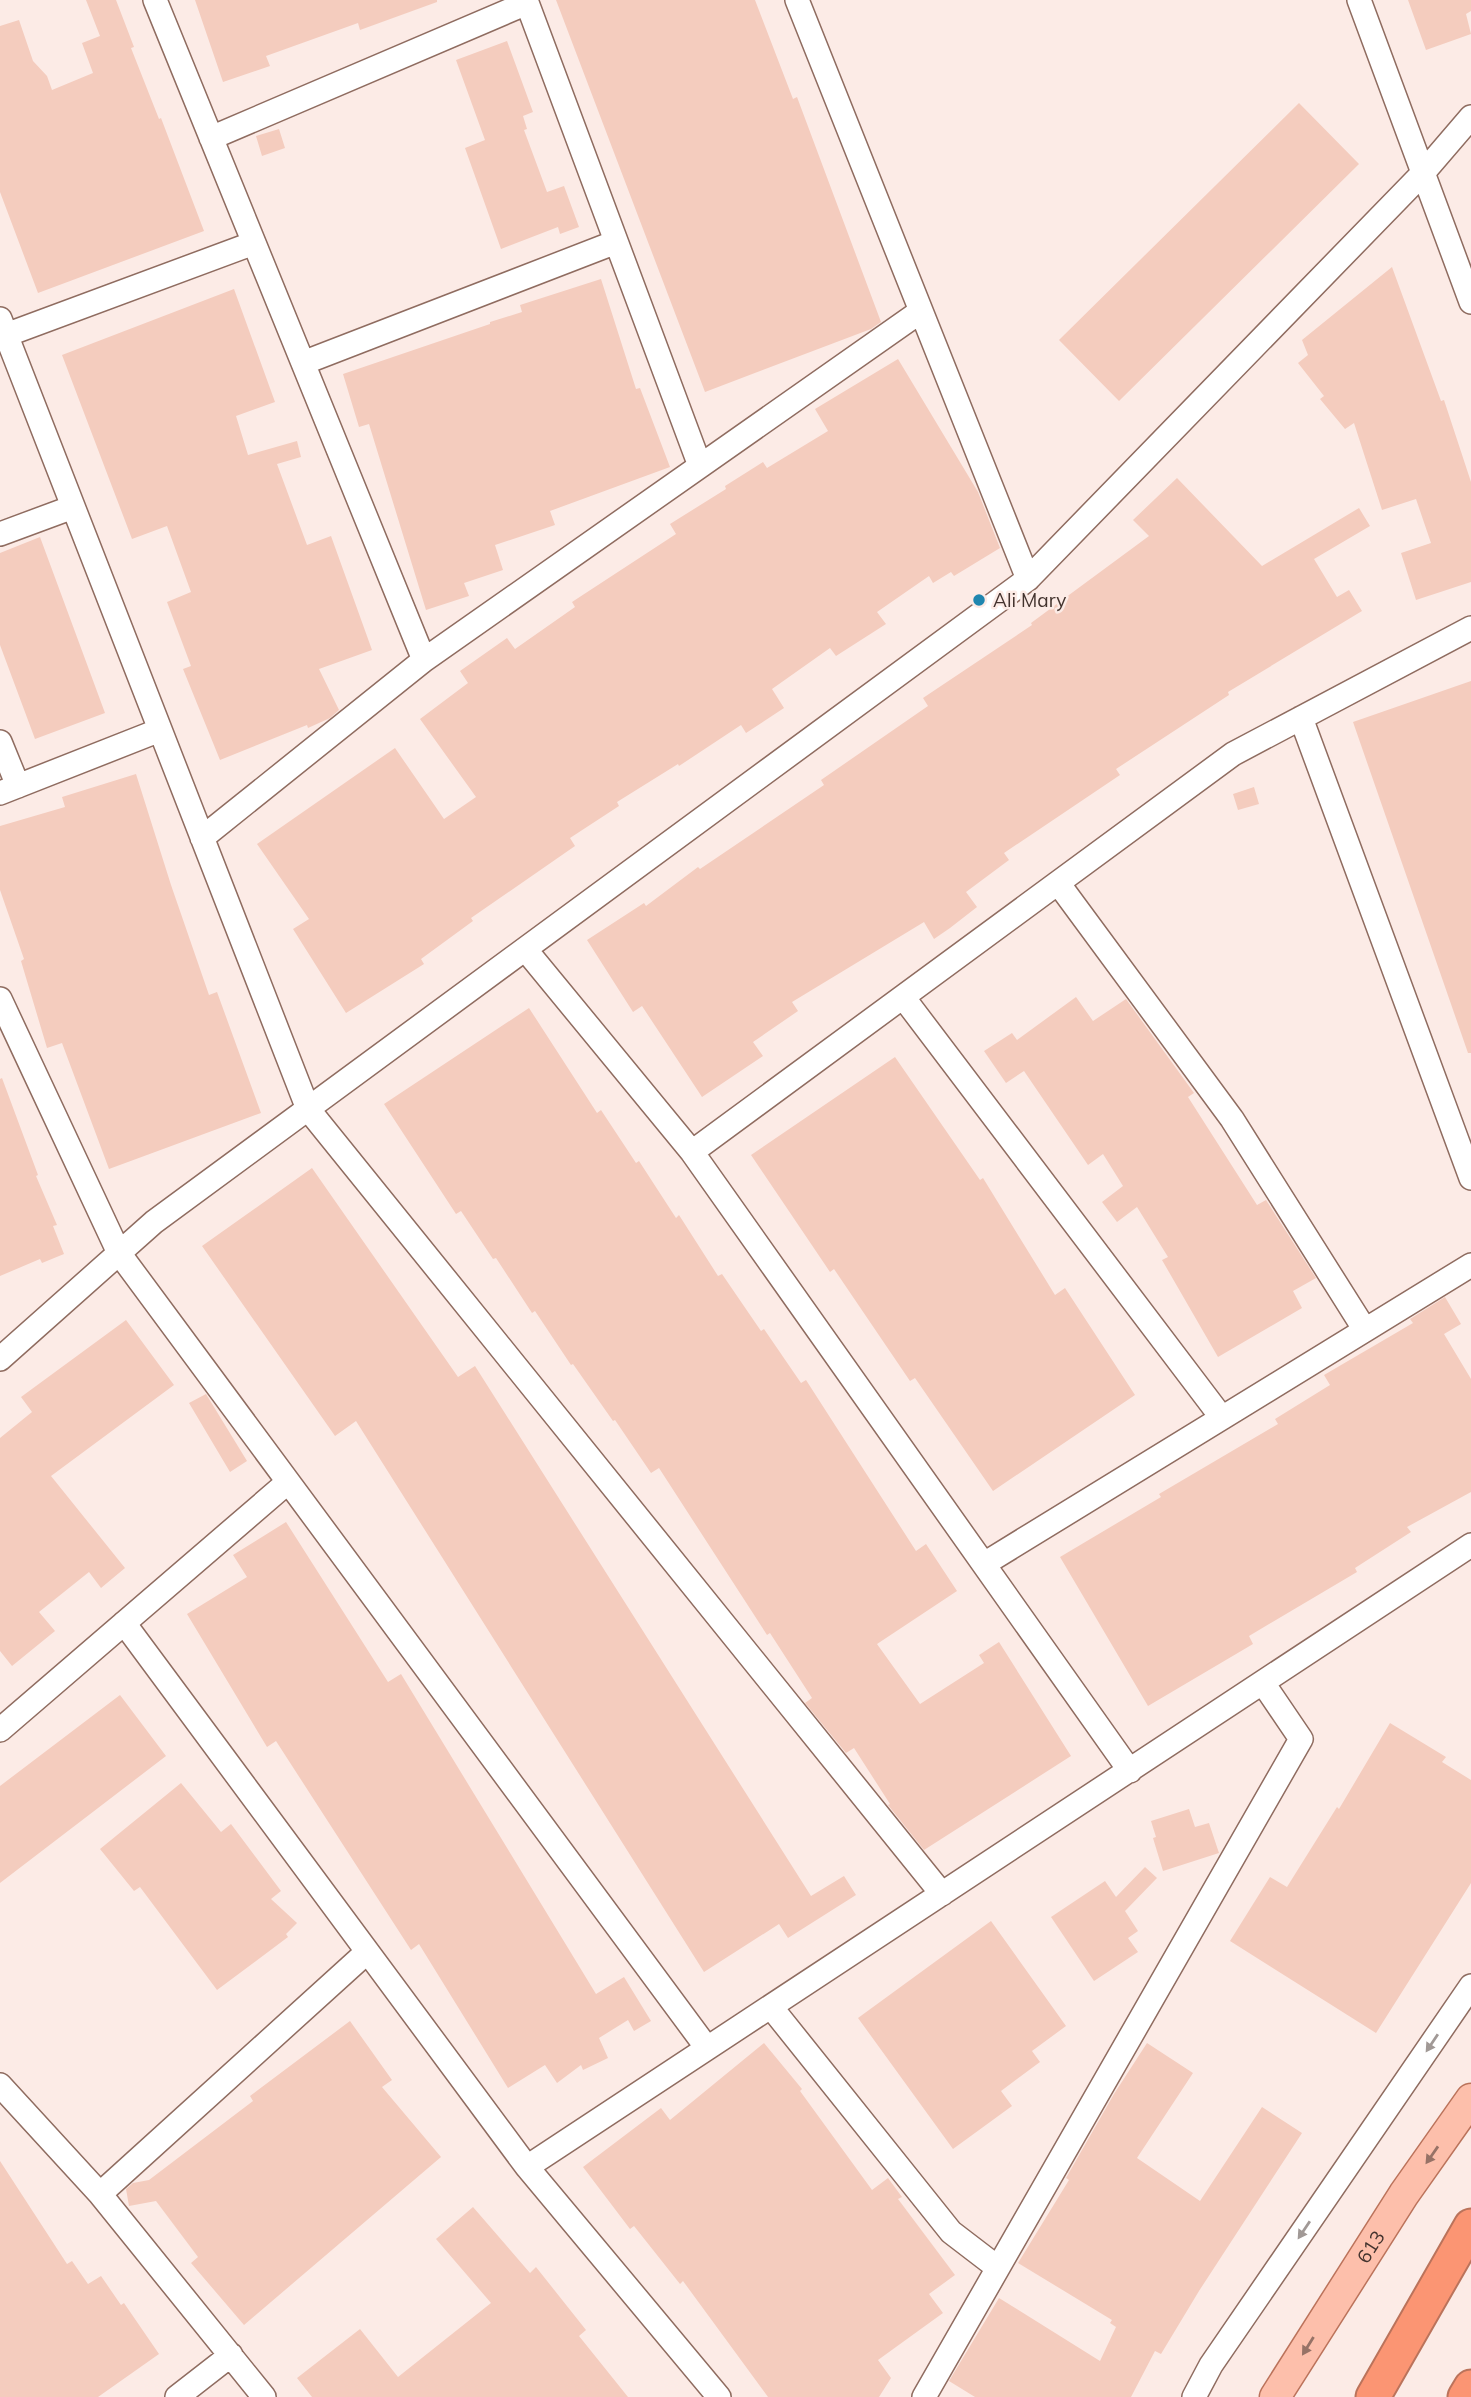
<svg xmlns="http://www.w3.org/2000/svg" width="1471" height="2397" font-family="Mulish,sans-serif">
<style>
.building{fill:#f4ccbe}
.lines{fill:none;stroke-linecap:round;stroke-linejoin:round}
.minor-casing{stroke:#8f6c60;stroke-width:26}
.major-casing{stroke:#bb735b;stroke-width:33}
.highway-casing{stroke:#bb735b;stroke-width:37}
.minor{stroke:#fff;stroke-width:23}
.major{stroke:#fdbfab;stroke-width:30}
.highway{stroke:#fb9573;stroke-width:33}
.oneway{fill:#a19996}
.oneway2{fill:#977266}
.poi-dot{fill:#1f86af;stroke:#fcebe6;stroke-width:2.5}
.labels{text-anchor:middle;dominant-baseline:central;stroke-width:5;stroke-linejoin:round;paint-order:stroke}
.poi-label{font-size:19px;fill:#43332e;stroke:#fcebe6;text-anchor:start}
.street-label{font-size:19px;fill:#43332e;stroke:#fcebe6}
</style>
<rect width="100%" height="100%" fill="#fcebe6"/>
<path class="building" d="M86,0H116L134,47L131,48L159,119L161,118L204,231L38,293L0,192V26L19,20L33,61L47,76L52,90L93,73L82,43L100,36Z
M195,0H437V2L360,30L358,23L266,56L270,66L223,82Z
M556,0H755L793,99L797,97L881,322L871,329L705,392Z
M1408,0H1471V11L1466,14L1471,34L1426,50Z
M507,41L533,112L523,116L527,129L524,130L547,192L564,186L579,227L560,234L558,227L501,249L465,148L485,140L456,60Z
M1299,103L1359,164L1119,401L1059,340Z
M279,129L285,148L262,156L256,136Z
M1392,267L1441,401L1444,400L1471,482V582L1416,600L1401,553L1431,543L1416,499L1382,510L1354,423L1345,429L1320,399L1324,396L1298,363L1308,355L1302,340Z
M601,279L636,389L640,388L670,467L550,511L555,525L495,545L503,570L464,583L469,596L426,610L369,424L359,427L343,374L490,324V322L522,312L520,305Z
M234,289L275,402L236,416L248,455L297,441L301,457L277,464L307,545L331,536L372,650L319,669L339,710L330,718L308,728L307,725L220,760L183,669L191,666L167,602L191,592L167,526L132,539L62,355Z
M898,359L978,492L1000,548L954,576L951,572L933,583L929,576L877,612L886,624L836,656L830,648L772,689L784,708L746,733L741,725L679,766L678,764L617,802L619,806L570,838L575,846L471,918L473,921L421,959L424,964L346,1013L293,929L309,919L257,844L395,748L444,819L476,797L420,719L468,683L460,671L507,638L515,649L575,607L572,602L676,534L670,524L726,489L725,486L763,462L767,468L828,431L815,409Z
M1177,478L1262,566L1359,508L1370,526L1314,559L1337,597L1349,590L1362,611L1228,692L1229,695L1116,769L1120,775L1004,853L1009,860L966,892L977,907L950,928L934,939L924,922L792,1002L798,1011L753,1042L763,1056L702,1097L642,1006L633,1012L587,940L644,903L646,906L698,867L700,869L824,785L821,780L928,706L923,698L1032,625L1031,623L1149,536L1133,520Z
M40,537L105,713L35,739L0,645V553Z
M1471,681V1053H1468L1353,722Z
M136,774L171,885L209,995L217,992L261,1113L109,1169L62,1043L47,1048L21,961L24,959L0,890V826L65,807L62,797Z
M1254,787L1259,804L1238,810L1233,794Z
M1076,997L1093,1021L1126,999L1194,1093L1188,1097L1257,1205L1266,1200L1316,1278L1293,1291L1302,1308L1218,1357L1162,1260L1168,1257L1137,1207L1117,1222L1102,1202L1123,1186L1103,1154L1088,1165L1024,1071L1006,1083L984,1051L1012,1033L1017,1040Z
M529,1008L597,1113L601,1110L636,1163L639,1161L676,1218L679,1215L718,1276L722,1274L761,1331L764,1329L801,1383L806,1380L916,1551L926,1544L957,1591L877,1644L920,1704L984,1663L979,1655L999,1642L1071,1756L924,1850L888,1805L890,1804L854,1748L846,1753L805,1703L812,1698L770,1633L767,1635L659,1468L651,1473L615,1420L613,1421L573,1364L571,1365L535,1311L532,1313L496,1258L493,1259L461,1211L456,1214L384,1104Z
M895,1057L980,1180L983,1178L1055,1295L1065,1288L1135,1395L993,1491L915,1378L910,1381L834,1269L830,1272L751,1155Z
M2,1078L38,1175L36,1176L57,1225L53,1226L64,1254L42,1263L40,1259L0,1276V1079Z
M312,1168L458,1377L475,1366L811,1896L844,1876L856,1895L788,1938L779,1924L704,1972L356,1421L335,1436L202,1246Z
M1445,1297L1461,1324L1444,1334L1471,1379V1492L1407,1527L1411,1532L1355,1568L1357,1572L1249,1636L1253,1644L1148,1706L1060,1557L1161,1497L1159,1494L1278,1424L1275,1419L1330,1385L1324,1375L1413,1323L1410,1319Z
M126,1320L174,1385L51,1476L125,1568L101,1588L89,1572L39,1612L55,1631L12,1666L0,1651V1438L32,1412L21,1397Z
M206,1394L247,1461L230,1472L189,1403Z
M286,1522L388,1682L401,1674L596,1994L624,1977L651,2021L634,2031L628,2020L599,2038L608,2058L583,2070L581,2065L557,2083L545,2065L508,2088L419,1944L411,1950L276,1741L267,1747L187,1614L247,1577L233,1555Z
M120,1695L166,1756L0,1883V1786Z
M1390,1723L1446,1757L1442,1762L1471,1780V1883L1376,2033L1230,1941L1270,1877L1287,1887L1337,1807L1339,1809Z
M181,1783L221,1832L231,1824L281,1891L271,1899L297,1923L286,1934L288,1937L217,1990L140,1887L134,1891L100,1849Z
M1189,1809L1195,1827L1209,1823L1219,1853L1163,1871L1153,1838L1156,1837L1151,1821Z
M1145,1867L1157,1878L1125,1911L1138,1931L1128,1938L1138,1952L1094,1981L1051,1917L1105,1881L1116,1897Z
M991,1921L1066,2026L1032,2051L1040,2062L1001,2091L1012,2106L953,2149L858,2018Z
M350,2021L392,2080L382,2087L441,2157L244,2325L191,2263L198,2257L156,2201L129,2206L126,2189L133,2183L149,2180L253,2101L250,2096Z
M764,2043L802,2089L800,2091L872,2190L888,2178L902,2197L898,2199L955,2275L929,2294L943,2313L878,2360L891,2378L879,2397H768L683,2281L680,2284L634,2226L630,2229L583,2167L661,2108L670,2120Z
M1147,2043L1193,2073L1137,2158L1200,2201L1262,2107L1302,2133L1199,2291L1161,2354L1155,2351L1131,2397H975L949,2381L999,2298L1100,2361L1116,2327L1110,2323L1112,2320L1018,2263L1069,2180L1066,2178L1114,2094Z
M0,2161L67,2264L72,2261L88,2284L101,2276L121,2305L124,2303L159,2354L98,2397H0Z
M473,2207L530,2273L536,2267L586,2330L579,2336L628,2397H312L297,2378L360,2329L398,2377L491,2303L436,2239Z"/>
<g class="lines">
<defs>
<path id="minor" d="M155,0L424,660
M526,0L700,466
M797,0L1028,579
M1359,0L1471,302
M211,138L527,3
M0,319L308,1109L942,1894
M6,335L254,243
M303,363L616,242
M0,534L73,507
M1301,718L1471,1178
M0,742L18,786
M0,793L160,730
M202,838L424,660L921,311
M1058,883L1232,1119L1365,1330
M525,949L692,1152L1130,1771
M903,997L1222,1418
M0,999L119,1253L707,2048
M692,1152L1233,754L1471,628
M0,1359L154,1222L1028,579L1423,173L1471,117
M984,1564L1471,1265
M124,1623L527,2167L719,2397
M0,1730L288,1482
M771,2007L951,2232L998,2268
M0,2085L100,2194L264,2397
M527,2167L1471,1545
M100,2194L367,1952
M177,2397L231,2355
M924,2397L1301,1739L1263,1683
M1194,2397L1211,2365L1471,1986"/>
<g id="major">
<path id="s1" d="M1275,2397L1404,2194L1471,2099"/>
</g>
<path id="highway" d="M1373,2397L1471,2226
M1465,2397L1471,2387"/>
</defs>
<use href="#minor" class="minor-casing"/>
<use href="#major" class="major-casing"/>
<use href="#highway" class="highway-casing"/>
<use href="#minor" class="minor"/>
<use href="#major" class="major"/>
<use href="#highway" class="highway"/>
</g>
<defs><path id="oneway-solid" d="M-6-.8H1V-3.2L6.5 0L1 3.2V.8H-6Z" transform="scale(1.75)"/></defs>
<g class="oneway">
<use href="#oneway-solid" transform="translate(1432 2043) rotate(124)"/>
<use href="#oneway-solid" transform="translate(1304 2230) rotate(124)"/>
</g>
<g class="oneway2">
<use href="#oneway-solid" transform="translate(1432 2155) rotate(125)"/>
<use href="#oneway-solid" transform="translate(1308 2346) rotate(122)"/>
</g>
<circle class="poi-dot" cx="979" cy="600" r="7"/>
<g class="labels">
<g class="poi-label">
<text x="993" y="600">Ali Mary</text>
</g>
<g class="street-label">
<text stroke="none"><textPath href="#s1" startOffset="178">613</textPath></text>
</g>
</g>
</svg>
